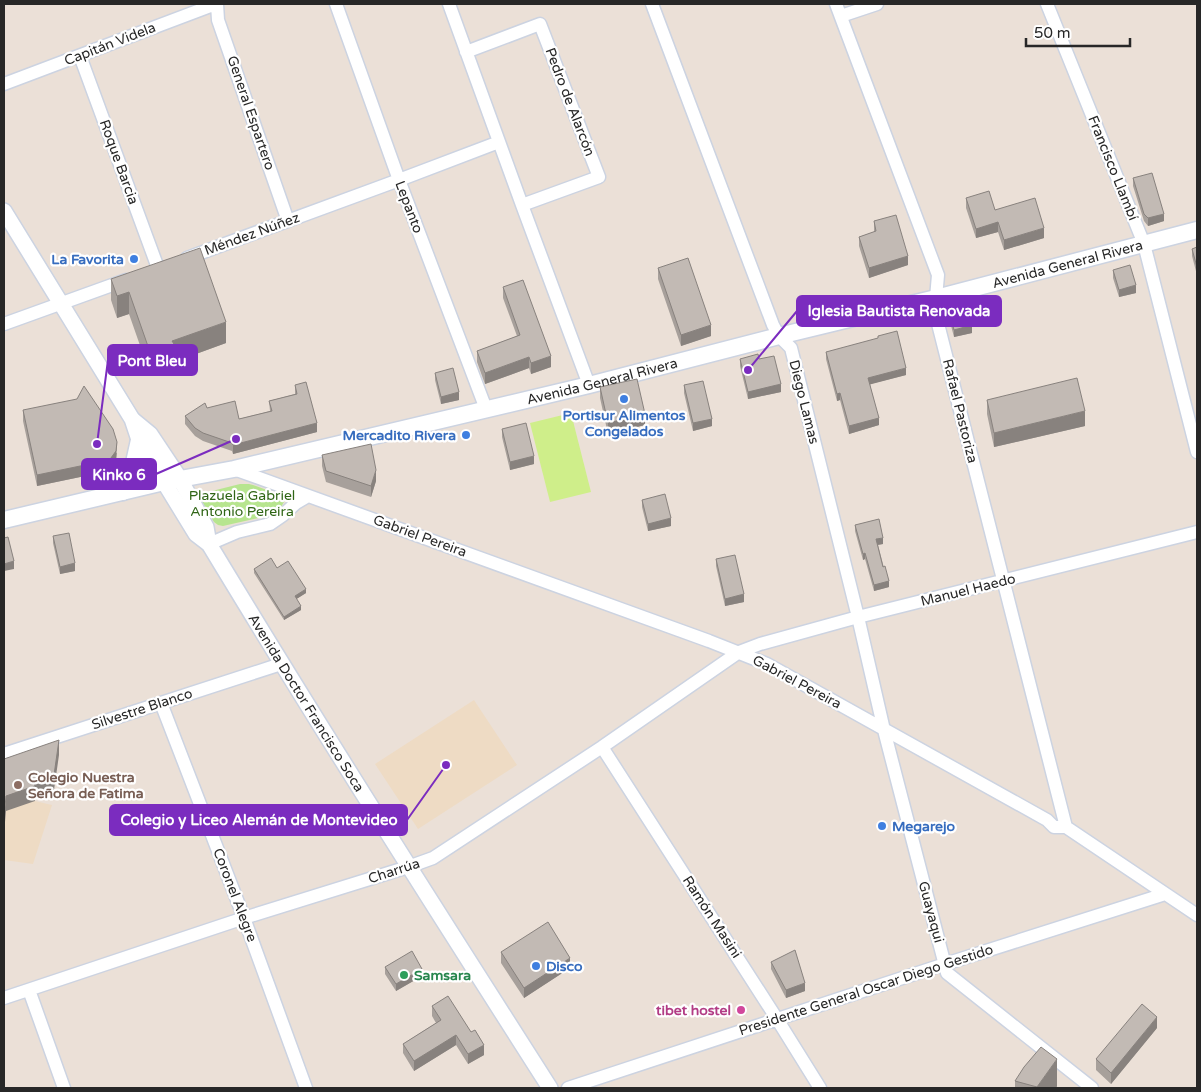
<svg xmlns="http://www.w3.org/2000/svg" width="1201" height="1092" font-family="'Varela Round',sans-serif">
<style>
.education{fill:#eedbc4}
.green{fill:#b7e58f}
.pitch{fill:#cfee8a}
.lines{fill:none;stroke-linecap:round;stroke-linejoin:round}
.minor-casing{stroke:#ccd3e1;stroke-width:15}
.tertiary-casing{stroke:#ccd3e1;stroke-width:18}
.secondary-casing{stroke:#ccd3e1;stroke-width:19}
.minor{stroke:#fff;stroke-width:12}
.tertiary{stroke:#fff;stroke-width:15}
.secondary{stroke:#fff;stroke-width:16}
.wall{fill:#a7a09b}
.shaded-wall{fill:#88827e}
.building{fill:#c2bab4;stroke:#88827e}
.shop-dot{fill:#3f7fe0;stroke:#fff;stroke-width:2}
.education-dot{fill:#8d6e63;stroke:#fff;stroke-width:2}
.leisure-dot{fill:#2e9e5b;stroke:#fff;stroke-width:2}
.hotel-dot{fill:#d1479c;stroke:#fff;stroke-width:2}
.labels{text-anchor:middle;dominant-baseline:central;stroke-width:4.5;stroke-linejoin:round;paint-order:stroke}
.street-label{font-size:14px;fill:#272727;stroke:#fff}
.shop-label{font-size:14px;font-weight:bold;fill:#366cbe;stroke:#fff;text-anchor:end}
.park-label{font-size:14px;fill:#2f6515;stroke:#fff}
.education-label{font-size:14px;font-weight:bold;fill:#785e54;stroke:#fff;text-anchor:start}
.leisure-label{font-size:14px;font-weight:bold;fill:#27864d;stroke:#fff;text-anchor:start}
.hotel-label{font-size:14px;font-weight:bold;fill:#b23c85;stroke:#fff;text-anchor:end}
.leader{fill:none;stroke:#7b2cbf;stroke-width:2}
.callout-dot{fill:#7b2cbf;stroke:#fff;stroke-width:2}
.callout{fill:#7b2cbf;stroke:#7b2cbf;stroke-width:2}
.callout-label{font-size:15px;text-anchor:middle;font-weight:bold;fill:#fff}
</style>
<rect width="100%" height="100%" fill="#ebe0d7"/>
<path class="education" d="M474,700L517,765L418,829L375,764Z
M28,766L35,801L52,805L33,864L4,860V774Z"/>
<path class="green" d="M240,484H249L253,485L283,496L285,500L280,509L271,515L223,526L218,525L214,522L201,501V498L204,493Z"/>
<path class="pitch" d="M571,413L591,492L550,502L530,423Z"/>
<g class="lines">
<defs>
<path id="minor" d="M217,4L218,20L288,221
M336,4L399,180L486,409
M449,4L522,205L589,385
M652,4L773,325L779,336L791,348L858,617L884,730L947,973L1092,1088
M836,4L938,275L936,298V316L1066,827
M1047,4L1144,244L1197,452
M841,16L877,4
M466,52L540,24L599,177L522,205
M80,56L158,268
M4,84L216,4
M187,258L399,180L499,142
M4,324L126,280
M234,469L709,641L767,664L1047,820L1054,827H1066L1197,915
M209,544L237,532L270,524L283,515L296,503L308,496
M161,703L244,918L306,1088
M602,747L777,1019L820,1088
M4,754L281,664
M29,990L64,1088
M4,998L244,918L408,867L433,858L602,747L739,652L760,644L858,617L1197,532
M568,1088L945,964L1165,894"/>
<g id="tertiary">
<path id="s1" d="M4,211L132,419L139,440L164,482L196,534L209,544C320,728 435,908 550,1088"/>
<path d="M133,420L150,434L180,479L206,527L209,544"/>
</g>
<g id="secondary">
<path d="M123,492L131,476L139,440"/>
<path id="s2" d="M4,520L164,482L234,469L589,385L779,336L936,298L1197,230"/>
</g>
</defs>
<use href="#minor" class="minor-casing"/>
<use href="#tertiary" class="tertiary-casing"/>
<use href="#secondary" class="secondary-casing"/>
<use href="#minor" class="minor"/>
<use href="#tertiary" class="tertiary"/>
<use href="#secondary" class="secondary"/>
</g>
<path class="wall" d="M1133,178L1164,221L1148,226L1144,221L1133,186Z
M966,198L995,210L1044,238L1004,250L998,232L976,238L966,208Z
M874,221L908,265L869,278L859,246V237L874,232Z
M1197,247V275L1192,256V249Z
M658,268L711,336L681,346L658,279Z
M1113,270L1136,293L1119,297L1113,278Z
M111,279L226,343L174,362V365L150,374L129,314L117,318L111,300Z
M503,287L551,367L531,374L529,368L485,384L477,362V351L517,336L503,298Z
M949,311L972,333L954,337L949,318Z
M826,352L906,375L870,384L879,425L849,434L840,400L837,401L826,359Z
M740,359H759L781,392L748,399L740,366Z
M435,373L459,400L441,404L435,380Z
M295,385L317,432L233,454L232,451L203,441L195,436L185,424V416L207,408L239,419L270,411L269,401L295,394Z
M684,385L712,426L693,431L684,393Z
M600,387L645,425L608,434L600,398Z
M987,400L1085,426L994,447L987,414Z
M23,410L117,453L116,461L108,473L94,481L86,483L85,476L37,486L23,421Z
M502,429L534,464L510,470L502,437Z
M322,455L376,481L371,497L326,482L322,466Z
M642,500L671,526L648,531L642,507Z
M855,525L883,544L878,545L889,587L874,591L865,559L863,560L855,531Z
M53,536L75,571L60,574L53,543Z
M716,559L744,602L725,606L716,566Z
M254,569L306,593L296,599L301,610L284,620L254,573Z
M501,952L570,968L524,998L501,963Z
M771,962L805,991L786,998L771,969Z
M385,967L422,976L396,991L385,974Z
M432,1006L484,1055L468,1064L456,1045L414,1071L403,1053V1044L436,1023L432,1016Z
M1157,1028L1111,1084L1096,1070V1059Z
M1015,1081L1057,1086L1056,1088H1015Z"/>
<path class="shaded-wall" d="M1164,214V221L1148,226V218Z
M998,222V232L976,238V229Z
M1044,228V238L1004,250V240Z
M908,256V265L869,278V268Z
M1136,285V293L1119,297V290Z
M129,292V314L117,318V296Z
M226,322V343L174,362V365L150,374V352L172,341Z
M711,325V336L681,346V335Z
M972,325V333L954,337V330Z
M551,356V367L531,374V363Z
M529,357V368L485,384V373Z
M906,368V375L868,385V378Z
M781,384V392L748,399V392Z
M459,392V400L441,404V397Z
M840,393V400L837,401V394Z
M1085,411V426L994,447V433Z
M645,414V425L608,434V423Z
M879,418V425L849,434V426Z
M712,419V426L693,431V423Z
M317,423V432L233,454V445Z
M117,442L116,461L108,473L94,481V470Z
M534,456V464L510,470V462Z
M85,465V476L37,486V475Z
M376,470V481L371,497V486Z
M671,518V526L648,531V524Z
M883,538V544L876,545V539Z
M865,553V559L863,560V554Z
M14,561V569L4,571V564Z
M75,563V571L60,574V567Z
M889,581V587L874,591V585Z
M306,589V593L295,600V596Z
M744,594V602L725,606V599Z
M301,606V610L284,620V617Z
M59,740V755L54,790L35,797V801L6,811L4,833V818L6,796Z
M570,958V968L524,998V988Z
M422,969V976L396,991V984Z
M805,983V991L786,998V990Z
M1157,1017V1028L1111,1084V1073Z
M456,1035V1045L414,1071V1061Z
M484,1045V1055L468,1064V1054Z
M1057,1059V1086L1056,1088H1037V1087Z"/>
<path class="building" d="M1152,173L1164,214L1148,218L1144,214L1133,178Z
M989,191L995,210L1035,198L1044,228L1004,240L998,222L976,229L966,198Z
M896,215L908,256L869,268L859,237L876,231L874,221Z
M1197,247V267L1192,249Z
M200,248L226,322L172,341L174,344L150,352L129,292L117,296L111,279Z
M688,258L711,325L681,335L658,268Z
M1130,265L1136,285L1119,290L1113,270Z
M523,280L551,356L531,363L529,357L485,373L477,351L520,335L503,287Z
M966,302L972,325L954,330L949,311L952,306Z
M897,331L906,368L868,378L879,418L849,426L840,393L837,394L826,352L878,338V336Z
M758,354L759,359L774,356L781,384L748,392L740,359Z
M453,368L459,392L441,397L435,373Z
M1077,378L1085,411L994,433L987,400Z
M637,379L645,414L608,423L600,387Z
M703,381L712,419L693,423L684,385Z
M306,382L317,423L233,445L232,443L203,433L195,428L185,416L205,403L207,408L235,401L239,419L272,411L269,401L297,394L295,385Z
M84,386L113,429L117,442L116,451L108,462L94,470L86,472L85,465L37,475L23,410L77,399Z
M526,423L534,456L510,462L502,429Z
M371,444L376,470L371,486L326,471L322,455Z
M665,494L671,518L648,524L642,500Z
M879,519L883,538L876,539L883,567L885,566L889,581L874,585L865,553L863,554L855,525Z
M69,533L75,563L60,567L53,536Z
M8,537L14,561L4,564V538Z
M735,555L744,594L725,599L716,559Z
M271,558L277,568L288,561L306,589L295,596L301,606L284,617L254,569Z
M59,740L54,775L34,782L35,786L6,796L4,818V759Z
M548,922L570,958L524,988L501,952Z
M795,950L805,983L786,990L771,962Z
M412,951L422,969L396,984L385,967Z
M448,996L471,1032L475,1030L484,1045L468,1054L456,1035L414,1061L403,1044L441,1020L432,1006Z
M1142,1004L1157,1017L1111,1073L1096,1059Z
M1041,1047L1057,1059L1037,1087L1015,1081L1024,1067Z"/>
<g class="shop-dot">
<circle cx="134" cy="259" r="5"/>
<circle cx="624" cy="399" r="5"/>
<circle cx="466" cy="435" r="5"/>
<circle cx="882" cy="826" r="5"/>
<circle cx="536" cy="966" r="5"/>
</g>
<circle class="education-dot" cx="18" cy="785" r="5"/>
<circle class="leisure-dot" cx="404" cy="975" r="5"/>
<circle class="hotel-dot" cx="741" cy="1010" r="5"/>
<g class="labels">
<g class="street-label">
<text transform="translate(110 44) rotate(-21)">Capitán Videla</text>
<text transform="translate(570 102) rotate(69)">Pedro de Alarcón</text>
<text transform="translate(251 113) rotate(71)">General Espartero</text>
<text transform="translate(119 162) rotate(70)">Roque Barcia</text>
<text transform="translate(1113 168) rotate(68)">Francisco Llambí</text>
<text transform="translate(409 207) rotate(69)">Lepanto</text>
<text transform="translate(252 234) rotate(-20)">Méndez Núñez</text>
<text stroke="none"><textPath href="#s2" startOffset="1094">Avenida General Rivera</textPath></text>
<text stroke="none"><textPath href="#s2" startOffset="614">Avenida General Rivera</textPath></text>
<text transform="translate(804 402) rotate(76)">Diego Lamas</text>
<text transform="translate(960 411) rotate(76)">Rafael Pastoriza</text>
<text transform="translate(420 536) rotate(20)">Gabriel Pereira</text>
<text transform="translate(968 590) rotate(-14)">Manuel Haedo</text>
<text transform="translate(797 682) rotate(28)">Gabriel Pereira</text>
<text stroke="none"><textPath href="#s1" startOffset="579">Avenida Doctor Francisco Soca</textPath></text>
<text transform="translate(142 709) rotate(-18)">Silvestre Blanco</text>
<text transform="translate(394 871) rotate(-18)">Charrúa</text>
<text transform="translate(235 895) rotate(69)">Coronel Alegre</text>
<text transform="translate(931 912) rotate(75)">Guayaqui</text>
<text transform="translate(712 917) rotate(57)">Ramón Masini</text>
<text transform="translate(866 990) rotate(-18)">Presidente General Oscar Diego Gestido</text>
</g>
<g class="shop-label">
<text x="124" y="259">La Favorita</text>
<text x="624" y="415" text-anchor="middle">Portisur Alimentos<tspan x="624" dy="16">Congelados</tspan></text>
<text x="456" y="435">Mercadito Rivera</text>
<text x="892" y="826" text-anchor="start">Megarejo</text>
<text x="546" y="966" text-anchor="start">Disco</text>
</g>
<g class="park-label">
<text x="242" y="495">Plazuela Gabriel<tspan x="242" dy="16">Antonio Pereira</tspan></text>
</g>
<g class="education-label">
<text x="28" y="777">Colegio Nuestra<tspan x="28" dy="16">Señora de Fatima</tspan></text>
</g>
<g class="leisure-label">
<text x="414" y="975">Samsara</text>
</g>
<g class="hotel-label">
<text x="731" y="1010">tibet hostel</text>
</g>
</g>
<path class="leader" d="M748 370L797 311M97 444L108 360M236 439L156 474M446 765L407 820"/>
<g class="callout-dot">
<circle cx="748" cy="370" r="5"/>
<circle cx="97" cy="444" r="5"/>
<circle cx="236" cy="439" r="5"/>
<circle cx="446" cy="765" r="5"/>
</g>
<g class="callout">
<rect x="797" y="296" width="204" height="30" rx="5"/>
<rect x="108" y="345" width="89" height="30" rx="5"/>
<rect x="82" y="459" width="74" height="30" rx="5"/>
<rect x="110" y="805" width="297" height="30" rx="5"/>
</g>
<g class="callout-label">
<text x="899" y="316">Iglesia Bautista Renovada</text>
<text x="152" y="366">Pont Bleu</text>
<text x="119" y="480">Kinko 6</text>
<text x="259" y="825">Colegio y Liceo Alemán de Montevideo</text>
</g>
<rect width="1201" height="1092" fill="none" stroke="#272727" stroke-width="10"/>
<path d="M1026 38v8h104v-8" fill="none" stroke="#272727" stroke-width="2.5"/>
<text x="1034" y="38" font-size="15" fill="#272727" stroke="#ffffff" stroke-width="4" paint-order="stroke">50 m</text>
</svg>
